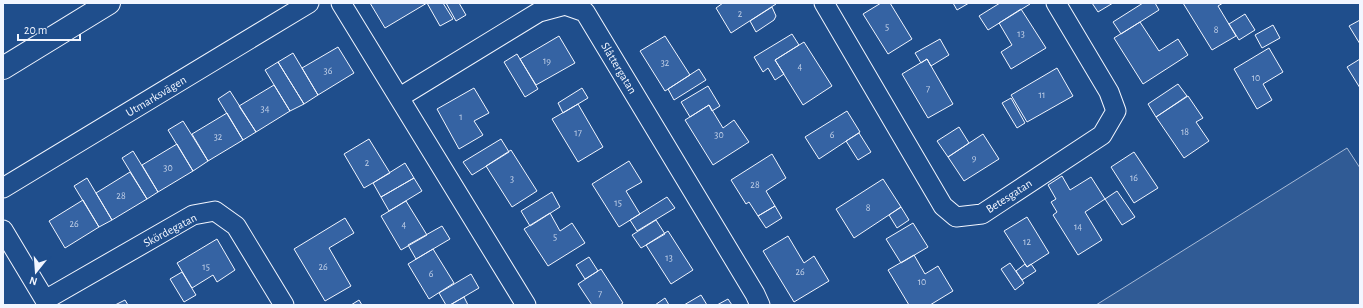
<svg xmlns="http://www.w3.org/2000/svg" width="1363" height="308" font-family="'Alegreya Sans',sans-serif">
<style>
.built{fill:#305b95;stroke:#a8bbd7}
.building{fill:#3563a3;stroke:#f2f6ff}
.lines{fill:none;stroke-linecap:round;stroke-linejoin:round}
.street-casing{stroke:#f2f6ff;stroke-width:21}
.secondary-casing{stroke:#f2f6ff;stroke-width:24}
.street{stroke:#1f4e8c;stroke-width:19}
.secondary{stroke:#1f4e8c;stroke-width:22}
.labels{text-anchor:middle;dominant-baseline:central;stroke-width:3;stroke-linejoin:round;paint-order:stroke}
.number-label{font-size:10px;fill:#c3d1e8}
.street-label{font-size:12px;fill:#f2f6ff;stroke:#1f4e8c}
</style>
<rect width="100%" height="100%" fill="#1f4e8c"/>
<path class="built" d="M1347,148L1360,168V305H1096Z"/>
<path class="building" d="M370,3H427L385,28Z
M427,3H443L453,19L440,26Z
M446,3H459L466,15L456,21Z
M723,3H775L776,4L731,33L716,8Z
M881,3H890L912,39L888,54L863,14Z
M953,3H969L957,10Z
M1000,3H1029L1030,4L988,30L979,16Z
M1092,3H1113L1098,12Z
M1143,3H1155L1159,10L1121,34L1113,22Z
M1183,3H1223L1218,6L1236,36L1212,50Z
M772,7L776,16L774,20L756,32L750,21Z
M1021,9L1046,48L1011,69L1001,52L1012,45L999,23Z
M1245,14L1255,30L1239,40L1229,24Z
M1360,20V44L1349,26Z
M1140,22L1159,51L1178,39L1188,55L1143,84L1114,38Z
M1273,25L1280,38L1262,48L1255,35Z
M792,34L799,45L775,60L784,74L775,80L768,68L763,72L754,57Z
M559,36L575,63L536,85L520,59Z
M665,36L690,75L665,91L640,51Z
M940,39L949,55L931,66L927,59L921,63L915,53Z
M804,42L832,86L803,105L775,60Z
M338,47L354,73L318,95L302,68Z
M1269,48L1283,72L1263,84L1272,100L1257,109L1234,69Z
M293,53L318,95L304,104L278,62Z
M517,54L538,89L525,97L504,62Z
M927,59L953,104L928,118L902,74Z
M1360,59V88L1347,67Z
M278,62L304,104L290,111L265,70Z
M1057,68L1073,96L1027,122L1011,95Z
M699,69L706,80L674,100L668,89Z
M1178,84L1187,96L1156,117L1148,104Z
M274,85L290,111L256,132L239,106Z
M708,86L720,106L712,111L709,105L690,117L681,102Z
M474,88L489,113L474,121L483,135L459,149L437,109Z
M582,88L588,98L563,113L558,103Z
M230,91L256,132L243,140L218,99Z
M1188,96L1203,118L1196,122L1209,141L1184,158L1156,117Z
M1011,98L1025,123L1017,128L1002,103Z
M578,104L603,147L578,162L552,119Z
M709,105L723,128L734,120L749,142L713,165L685,120Z
M847,111L860,132L819,159L805,137Z
M227,113L243,140L208,161L192,134Z
M183,121L208,161L193,171L168,130Z
M959,127L969,143L948,157L937,141Z
M859,133L871,152L858,160L846,141Z
M983,134L999,159L964,181L948,157Z
M369,139L390,173L364,188L344,154Z
M501,139L509,152L472,175L463,162Z
M177,144L193,171L158,192L142,165Z
M511,150L537,191L512,207L486,166Z
M133,151L158,192L147,199L122,158Z
M1134,152L1158,188L1134,203L1111,167Z
M772,154L786,178L766,191L775,206L758,216L749,202L746,204L731,180Z
M629,161L642,182L626,191L640,214L619,227L592,184Z
M405,163L414,178L381,197L373,183Z
M130,172L147,199L112,220L96,193Z
M1062,176L1070,190L1091,177L1105,199L1085,212L1102,240L1078,255L1053,215L1057,212L1051,202L1056,199L1048,185Z
M87,178L112,220L99,227L74,186Z
M414,178L422,191L389,211L381,197Z
M883,179L901,207L854,238L836,209Z
M1117,191L1135,217L1122,225L1105,199Z
M552,192L560,207L530,226L521,211Z
M667,197L675,208L637,231L630,220Z
M83,200L99,227L65,248L49,221Z
M406,201L427,235L401,250L381,216Z
M775,206L782,218L766,228L758,216Z
M901,207L909,220L897,228L889,215Z
M550,213L560,231L572,223L585,243L548,266L524,229Z
M1027,217L1049,253L1027,267L1004,231Z
M345,218L354,233L329,248L351,286L325,301L294,249Z
M656,220L665,234L641,248L632,235Z
M913,223L928,247L901,263L886,239Z
M442,226L450,239L416,259L408,245Z
M668,231L693,270L671,284L646,245Z
M788,236L804,263L814,256L829,281L794,302L763,251Z
M217,239L235,270L217,282L213,275L192,288L177,263Z
M433,249L454,283L429,299L408,264Z
M914,255L925,274L938,266L953,291L930,305H909L888,270Z
M589,257L598,271L585,279L576,265Z
M1010,263L1024,283L1015,290L1001,269Z
M1025,264L1027,267L1031,264L1036,271L1022,280L1016,271Z
M601,269L623,303L620,305H592L578,284Z
M182,272L196,295L184,302L170,279Z
M471,274L479,288L450,305H446L439,293Z
M701,295L707,305H684Z
M464,297L468,305H450Z
M665,298L669,305H655Z
M728,299L732,305H717Z
M125,300L128,305H115Z
M359,300L362,305H351Z"/>
<g class="lines">
<defs>
<path id="street" d="M341,3L526,305
M824,3L943,206L956,217L982,214L1102,135L1116,111L1109,92L1056,3
M400,97L539,12L565,5L585,12L755,294L760,305
M3,188L309,3
M3,230L48,305
M45,300L193,215L215,211L236,226L284,305"/>
<path id="secondary" d="M3,68L109,3"/>
</defs>
<use href="#street" class="street-casing"/>
<use href="#secondary" class="secondary-casing"/>
<use href="#street" class="street"/>
<use href="#secondary" class="secondary"/>
</g>
<g class="labels">
<g class="number-label">
<text x="740" y="14">2</text>
<text x="887" y="27">5</text>
<text x="1216" y="30">8</text>
<text x="1021" y="34">13</text>
<text x="547" y="61">19</text>
<text x="665" y="63">32</text>
<text x="800" y="67">4</text>
<text x="328" y="71">36</text>
<text x="1256" y="78">10</text>
<text x="928" y="89">7</text>
<text x="1042" y="95">11</text>
<text x="265" y="109">34</text>
<text x="461" y="117">1</text>
<text x="1185" y="132">18</text>
<text x="578" y="133">17</text>
<text x="719" y="135">30</text>
<text x="832" y="135">6</text>
<text x="218" y="137">32</text>
<text x="974" y="158">9</text>
<text x="367" y="163">2</text>
<text x="168" y="168">30</text>
<text x="1134" y="178">16</text>
<text x="512" y="179">3</text>
<text x="755" y="185">28</text>
<text x="121" y="196">28</text>
<text x="618" y="203">15</text>
<text x="868" y="208">8</text>
<text x="74" y="224">26</text>
<text x="404" y="225">4</text>
<text x="1078" y="227">14</text>
<text x="555" y="237">5</text>
<text x="1027" y="242">12</text>
<text x="669" y="258">13</text>
<text x="206" y="267">15</text>
<text x="323" y="267">26</text>
<text x="800" y="272">26</text>
<text x="431" y="274">6</text>
<text x="922" y="282">10</text>
<text x="600" y="294">7</text>
</g>
<g class="street-label">
<text transform="translate(619 68) rotate(59)">Slåttergatan</text>
<text transform="translate(156 96) rotate(-31)">Utmarksvägen</text>
<text transform="translate(1009 196) rotate(-33)">Betesgatan</text>
<text transform="translate(170 230) rotate(-28)">Skördegatan</text>
</g>
</g>
<rect width="1363" height="308" fill="none" stroke="#f2f6ff" stroke-width="8"/>
<g transform="translate(36 272) rotate(197)" stroke="#1f4e8c" stroke-width="3" paint-order="stroke">
<path d="M0-3L7 15L0 10L-7 15Z" fill="#f2f6ff"/>
<text y="-6" font-size="11" font-weight="bold" text-anchor="middle" fill="#f2f6ff">N</text>
</g>
<path d="M18 34v6h62v-6" fill="none" stroke="#f2f6ff" stroke-width="2"/>
<text x="24" y="34" font-size="12" fill="#f2f6ff" stroke="#1f4e8c" stroke-width="3" paint-order="stroke">20 m</text>
</svg>
